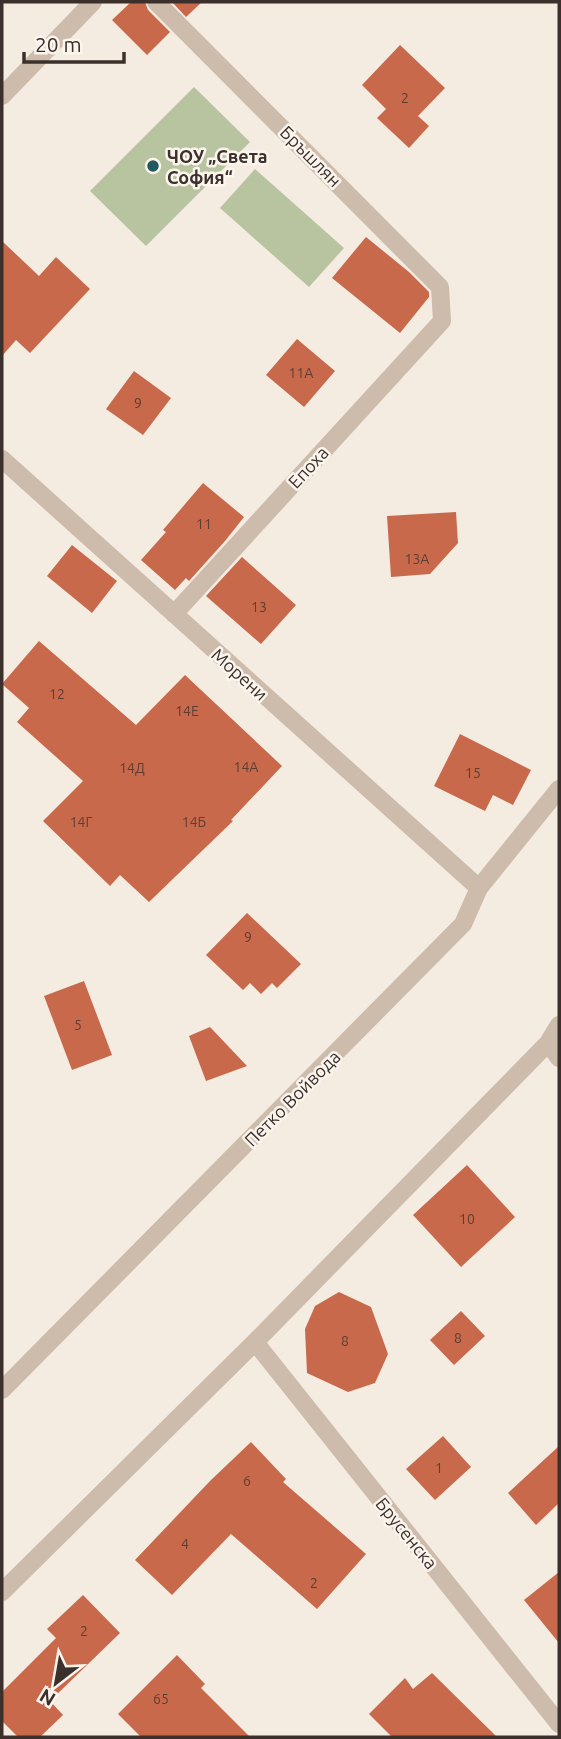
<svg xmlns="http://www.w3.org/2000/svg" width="561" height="1739" font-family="Ubuntu,sans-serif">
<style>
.green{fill:#b8c4a0}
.building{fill:#c8694b}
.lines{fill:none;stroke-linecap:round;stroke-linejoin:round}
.minor{stroke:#cdbbac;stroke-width:18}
.poi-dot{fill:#1f5a5e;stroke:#fbf5ee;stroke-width:2.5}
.labels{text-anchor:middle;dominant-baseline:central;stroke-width:5;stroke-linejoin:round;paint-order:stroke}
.number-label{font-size:14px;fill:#5e3e33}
.poi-label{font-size:18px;font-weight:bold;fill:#3b302b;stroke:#fbf5ee;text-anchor:start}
.street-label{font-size:18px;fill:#3b302b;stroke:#fbf5ee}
</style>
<rect width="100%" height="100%" fill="#f4ebe1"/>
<path class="green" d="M194,87L250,142L146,246L90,191Z
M255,169L344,248L309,287L220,208Z"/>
<path class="building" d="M131,2H145L148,10L170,32L147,55L112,20Z
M172,2H202L186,17Z
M400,45L445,88L418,116L429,126L409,148L377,118L386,109L362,85Z
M366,237L409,272L429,292V297L400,333L332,278Z
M2,241L39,276L56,257L90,289L30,353L16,340L2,356Z
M297,339L335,371L304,407L266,375Z
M134,371L171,398L143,435L106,409Z
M203,483L244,517L225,541L189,581L186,578L175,590L141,560L166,532L163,530Z
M456,512L458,543L430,574L391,577L387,516Z
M72,545L117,581L92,613L47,576Z
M242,557L296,605L261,644L206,596Z
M39,641L136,725L185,675L282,766L231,820L233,821L149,902L120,875L110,886L43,821L83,781L17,722L29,708L2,684Z
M460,734L531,770L513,805L493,795L485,811L434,786Z
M247,913L301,964L277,988L272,983L261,994L250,983L243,990L206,955Z
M84,981L112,1055L72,1070L44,996Z
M210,1027L247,1066L206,1081L189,1036Z
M467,1165L515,1217L461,1267L413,1215Z
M339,1292L371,1307L388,1354L375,1383L348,1392L307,1373L305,1329L315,1306Z
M461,1311L485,1336L454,1365L430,1340Z
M443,1436L471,1467L435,1500L406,1469Z
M251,1442L286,1479L283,1482L366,1554L317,1609L231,1534L172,1595L135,1560L210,1481Z
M559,1446V1503L536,1525L508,1493Z
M559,1572V1643L524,1600Z
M83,1595L120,1633L50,1701L63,1715L40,1737H18L2,1721V1692L56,1638L47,1629Z
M177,1655L205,1684L201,1688L250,1737H141L118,1714Z
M432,1673L497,1737H392L369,1714L405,1678L413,1689Z"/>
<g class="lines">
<path class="minor" d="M156,2L440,287L442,321L174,614
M2,96L93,2
M2,459L479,888
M548,1043L559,1058
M255,1342L559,1724
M2,1390L463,924L479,888L559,789
M2,1592L255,1342L548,1043L559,1025"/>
</g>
<circle class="poi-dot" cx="153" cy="166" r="7"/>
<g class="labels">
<g class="number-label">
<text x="405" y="98">2</text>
<text x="301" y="373">11А</text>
<text x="138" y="403">9</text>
<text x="204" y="524">11</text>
<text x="417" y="559">13А</text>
<text x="259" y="607">13</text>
<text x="57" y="694">12</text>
<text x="187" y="711">14Е</text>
<text x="246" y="767">14А</text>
<text x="132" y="768">14Д</text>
<text x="473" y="773">15</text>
<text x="81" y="822">14Г</text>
<text x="194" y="822">14Б</text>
<text x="248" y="937">9</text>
<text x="78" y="1025">5</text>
<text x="467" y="1219">10</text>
<text x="458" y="1338">8</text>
<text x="345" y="1341">8</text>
<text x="439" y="1468">1</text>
<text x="247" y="1481">6</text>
<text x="185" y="1544">4</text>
<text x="314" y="1583">2</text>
<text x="84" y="1631">2</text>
<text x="161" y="1699">65</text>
</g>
<g class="poi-label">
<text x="167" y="156">ЧОУ „Света<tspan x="167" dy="21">София“</tspan></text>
</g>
<g class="street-label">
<text transform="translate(311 156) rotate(45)">Бръшлян</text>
<text transform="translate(308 467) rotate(-47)">Епоха</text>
<text transform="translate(240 674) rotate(42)">Морени</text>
<text transform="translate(292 1098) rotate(-45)">Петко Войвода</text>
<text transform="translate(407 1533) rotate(51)">Брусенска</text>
</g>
</g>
<rect width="561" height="1739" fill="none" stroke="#3b302b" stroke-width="7"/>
<g transform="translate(56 1683) rotate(211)" stroke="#fbf5ee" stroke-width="5" paint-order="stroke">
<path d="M0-5L12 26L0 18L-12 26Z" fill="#3b302b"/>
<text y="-10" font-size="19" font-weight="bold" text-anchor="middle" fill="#3b302b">N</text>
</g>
<path d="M24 52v10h100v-10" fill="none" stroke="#3b302b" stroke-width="3.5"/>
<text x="35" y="52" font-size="21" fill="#3b302b" stroke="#fbf5ee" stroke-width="5" paint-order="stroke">20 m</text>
</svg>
